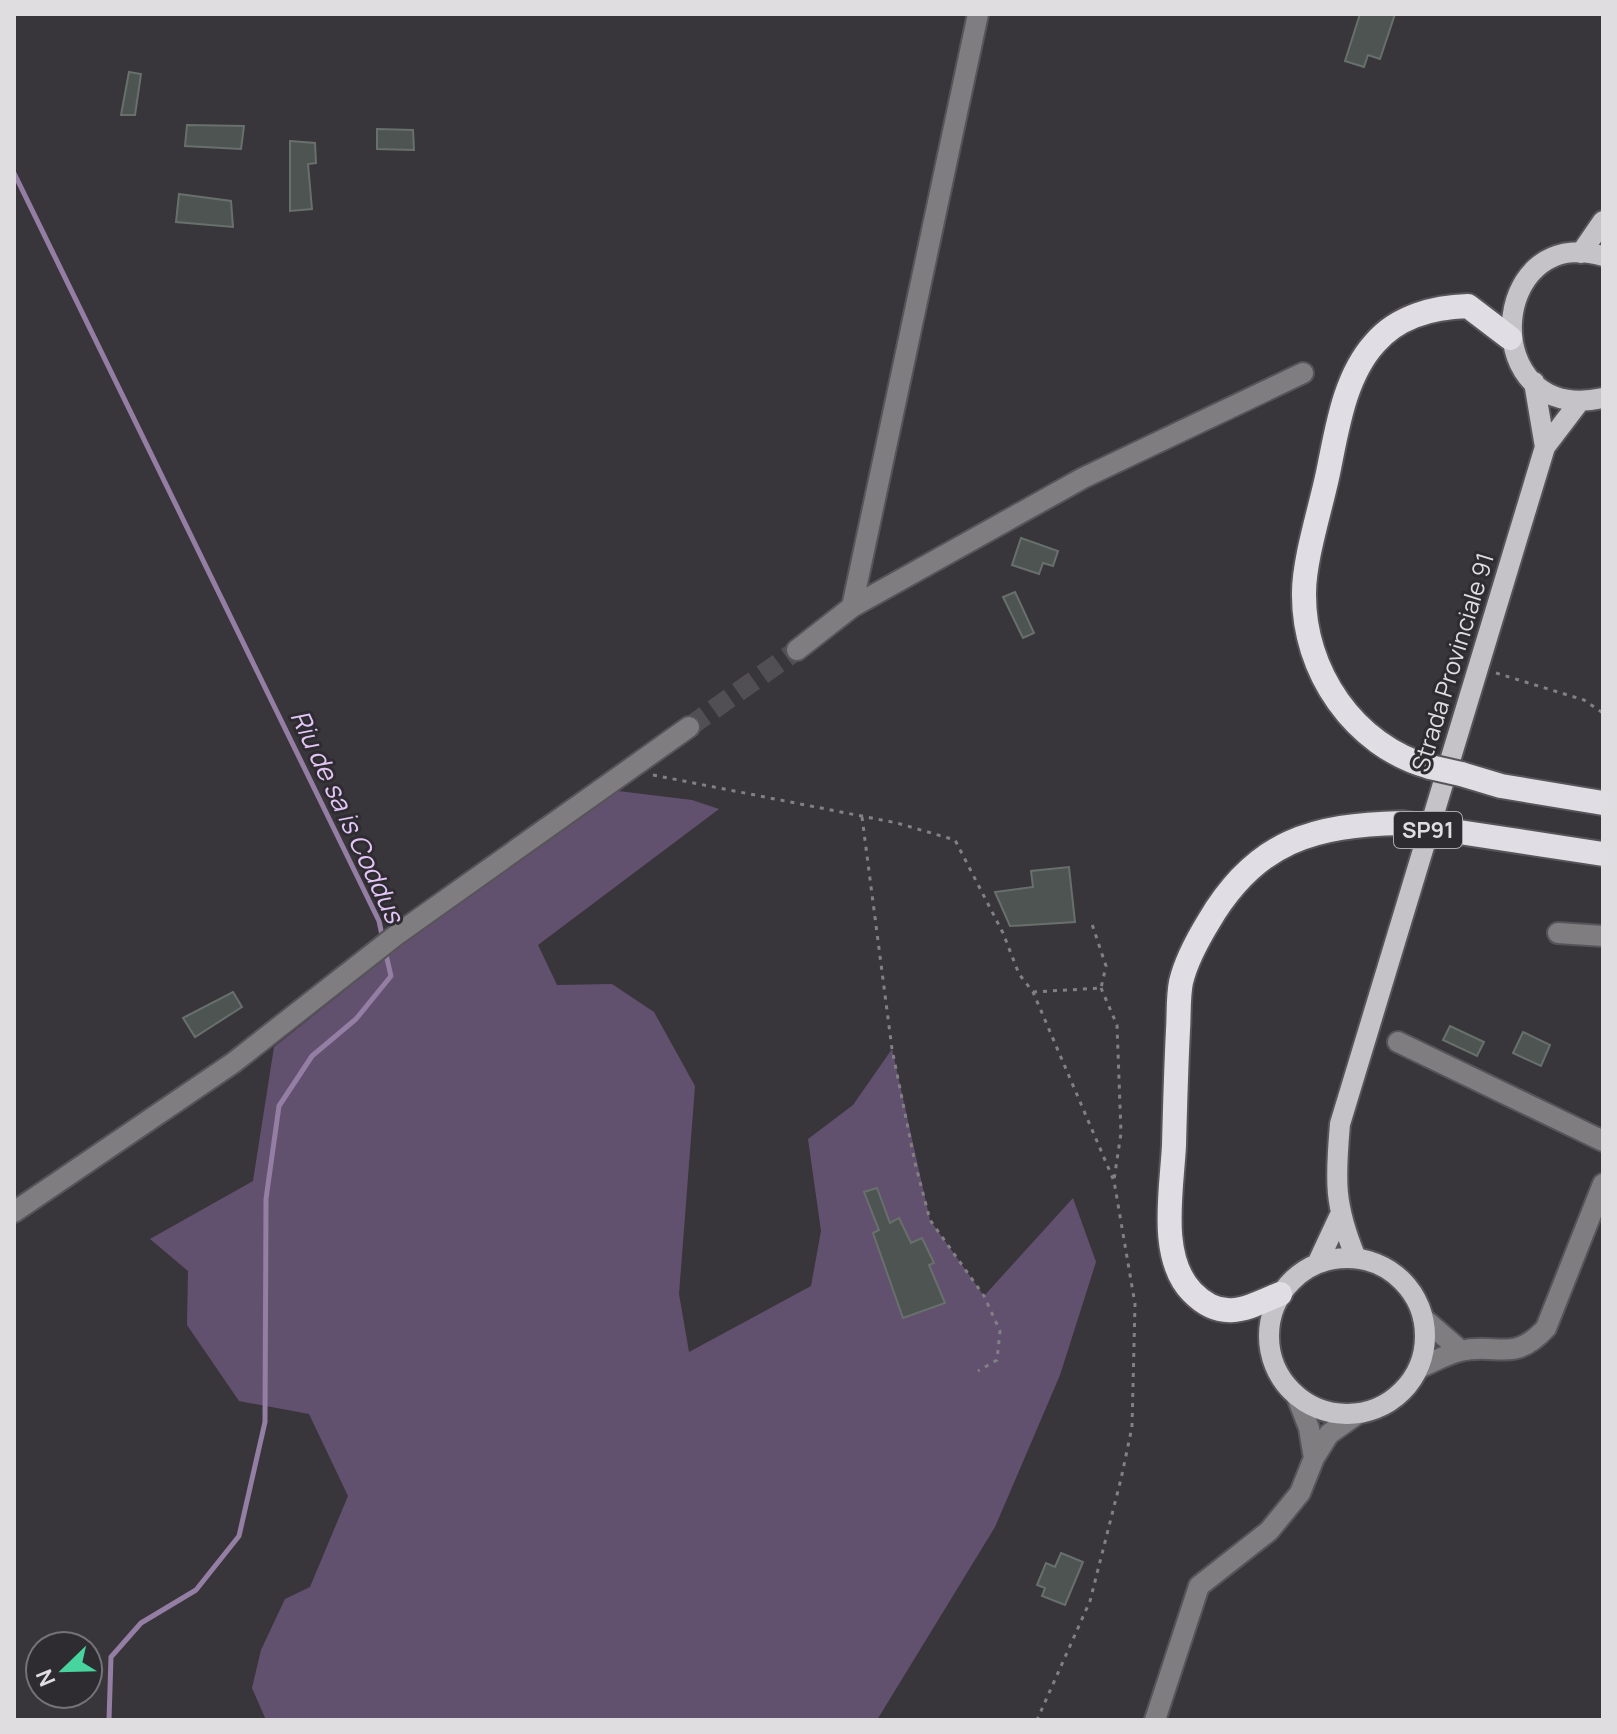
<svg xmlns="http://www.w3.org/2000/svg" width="1617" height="1734" font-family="Manrope,sans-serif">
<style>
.green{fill:#62516e}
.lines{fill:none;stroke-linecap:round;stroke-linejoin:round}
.stream{stroke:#947ea4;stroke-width:5}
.building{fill:#4d5451;stroke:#68706c;stroke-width:2}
.minor-tunnel{stroke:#524f54;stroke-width:20;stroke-dasharray:20 10;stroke-linecap:butt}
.minor-casing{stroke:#575459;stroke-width:24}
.major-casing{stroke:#575459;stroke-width:24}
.highway-casing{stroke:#575459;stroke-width:28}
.path{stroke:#828084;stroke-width:3;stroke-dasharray:4 6;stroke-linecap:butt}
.minor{stroke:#7f7d80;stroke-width:20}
.major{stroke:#c5c2c8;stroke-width:20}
.highway{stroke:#e1dde4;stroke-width:24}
.highway-bridge-casing{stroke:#575459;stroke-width:28;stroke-linecap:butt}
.highway-bridge{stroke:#e1dde4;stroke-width:24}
.labels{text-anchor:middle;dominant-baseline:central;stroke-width:6;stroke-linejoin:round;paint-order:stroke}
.shield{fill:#2f2c31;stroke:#aaa8ac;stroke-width:2}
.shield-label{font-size:22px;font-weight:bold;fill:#dfdde0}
.street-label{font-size:24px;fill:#dfdde0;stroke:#2f2c31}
.water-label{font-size:26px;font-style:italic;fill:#e3c6f7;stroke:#2f2c31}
</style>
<rect width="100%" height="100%" fill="#39363b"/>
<path class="green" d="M618,791L692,800L719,809L538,945L557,985L612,984L654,1012L695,1086L679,1294L689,1352L811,1286L821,1231L808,1139L853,1105L892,1049L930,1220L984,1296L1073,1198L1096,1262L1060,1375L995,1527L877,1720H266L252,1688L261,1650L285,1599L310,1587L348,1496L309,1414L239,1401L187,1325L188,1271L150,1239L253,1181L274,1047L403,944Z"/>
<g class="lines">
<path class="stream" d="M14,173L379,921L383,940
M109,1720L111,1657L141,1623L196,1590L239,1536L265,1422L266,1199L279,1106L312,1056L356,1019L391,976L385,950"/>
</g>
<path class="building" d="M1360,14H1395L1380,59L1368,55L1364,67L1345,61Z
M129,72L141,74L135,115H121Z
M187,125L244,126L241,149L185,146Z
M377,129L413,130L414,150L377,149Z
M290,141L315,143L316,163L308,164L312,209L290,211Z
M179,194L231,201L233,227L176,222Z
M1021,538L1058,551L1053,566L1043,563L1039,574L1012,565Z
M1015,592L1034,633L1023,638L1003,597Z
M1069,867L1075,922L1010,926L995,892L1033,887L1031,871Z
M233,992L242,1007L195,1037L183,1018Z
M1450,1026L1484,1042L1477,1056L1443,1040Z
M1523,1032L1550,1045L1541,1066L1513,1053Z
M877,1188L890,1223L899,1218L911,1243L922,1238L934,1263L929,1265L945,1303L903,1318L873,1233L879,1230L864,1192Z
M1061,1553L1083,1562L1065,1605L1042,1596L1045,1588L1037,1585L1046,1563L1055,1567Z"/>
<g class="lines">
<path class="minor-tunnel" d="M689,727L797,650"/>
<defs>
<path id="minor" d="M852,607L978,14
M797,650L852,607L1083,478L1303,373
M1558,933L1603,936
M1398,1042L1603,1141
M14,1212L233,1063L399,933L689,727
M1423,1318L1460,1350
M1419,1368C1432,1363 1446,1354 1460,1351C1498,1342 1513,1364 1546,1328L1603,1184
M1297,1397L1309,1428L1314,1458
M1155,1720L1199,1586L1269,1531L1300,1493L1314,1458L1329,1434L1357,1414"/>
<path id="major" d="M1581,253L1603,221
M1603,256C1487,222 1476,426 1603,398
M1534,382L1545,447
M1269 1336a78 78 0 1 1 156 0a78 78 0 1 1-156 0Z
M1356,1258C1334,1205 1335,1181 1340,1124L1545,447L1580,401
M1318,1262L1339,1217"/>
<path id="highway" d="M1430,767C1354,746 1303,671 1304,593C1304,559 1321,507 1328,473C1337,430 1344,377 1375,343C1398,316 1435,307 1468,306L1510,338
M1461,774L1501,786L1603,803
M1446,830L1603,854
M1280,1294C1247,1308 1222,1323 1192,1292C1158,1257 1172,1189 1174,1145C1175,1107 1176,1069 1178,1030C1179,1015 1178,997 1181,982C1186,961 1198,939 1209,921C1256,841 1313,825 1402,823"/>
</defs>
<use href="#minor" class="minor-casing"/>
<use href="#major" class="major-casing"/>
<use href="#highway" class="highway-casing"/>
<path class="path" d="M1496,673L1584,700L1603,713
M653,775L897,823L955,840L1003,933L1019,974L1033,992L1114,1181L1135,1304L1132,1427L1121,1479L1090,1601L1037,1720
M862,817L892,1049L915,1163L930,1220L984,1296L1000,1331L997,1360L978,1371
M1101,988L1117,1025L1121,1133L1114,1180
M1033,992L1101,988L1106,966L1092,924"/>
<use href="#minor" class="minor"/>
<use href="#major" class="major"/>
<use href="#highway" class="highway"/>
<defs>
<path id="highway-bridge" d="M1430,767L1461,774
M1402,823L1446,830"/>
</defs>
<use href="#highway-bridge" class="highway-bridge-casing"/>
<use href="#highway-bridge" class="highway-bridge"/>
</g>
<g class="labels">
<rect class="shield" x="1394" y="812" width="68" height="36" rx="6"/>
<g class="shield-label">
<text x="1428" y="830">SP91</text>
</g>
<g class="street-label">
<text transform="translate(1452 662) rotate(-73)">Strada Provinciale 91</text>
</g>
<g class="water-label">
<text transform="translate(348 816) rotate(65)">Riu de sa is Coddus</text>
</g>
</g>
<rect width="1617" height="1734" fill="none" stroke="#dfdde0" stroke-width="32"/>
<g transform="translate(64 1670) rotate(247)"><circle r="38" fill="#2f2c31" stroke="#757377" stroke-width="2"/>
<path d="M0-6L14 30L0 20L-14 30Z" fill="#47d49e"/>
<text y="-12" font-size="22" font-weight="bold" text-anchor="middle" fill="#dfdde0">N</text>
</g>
</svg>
